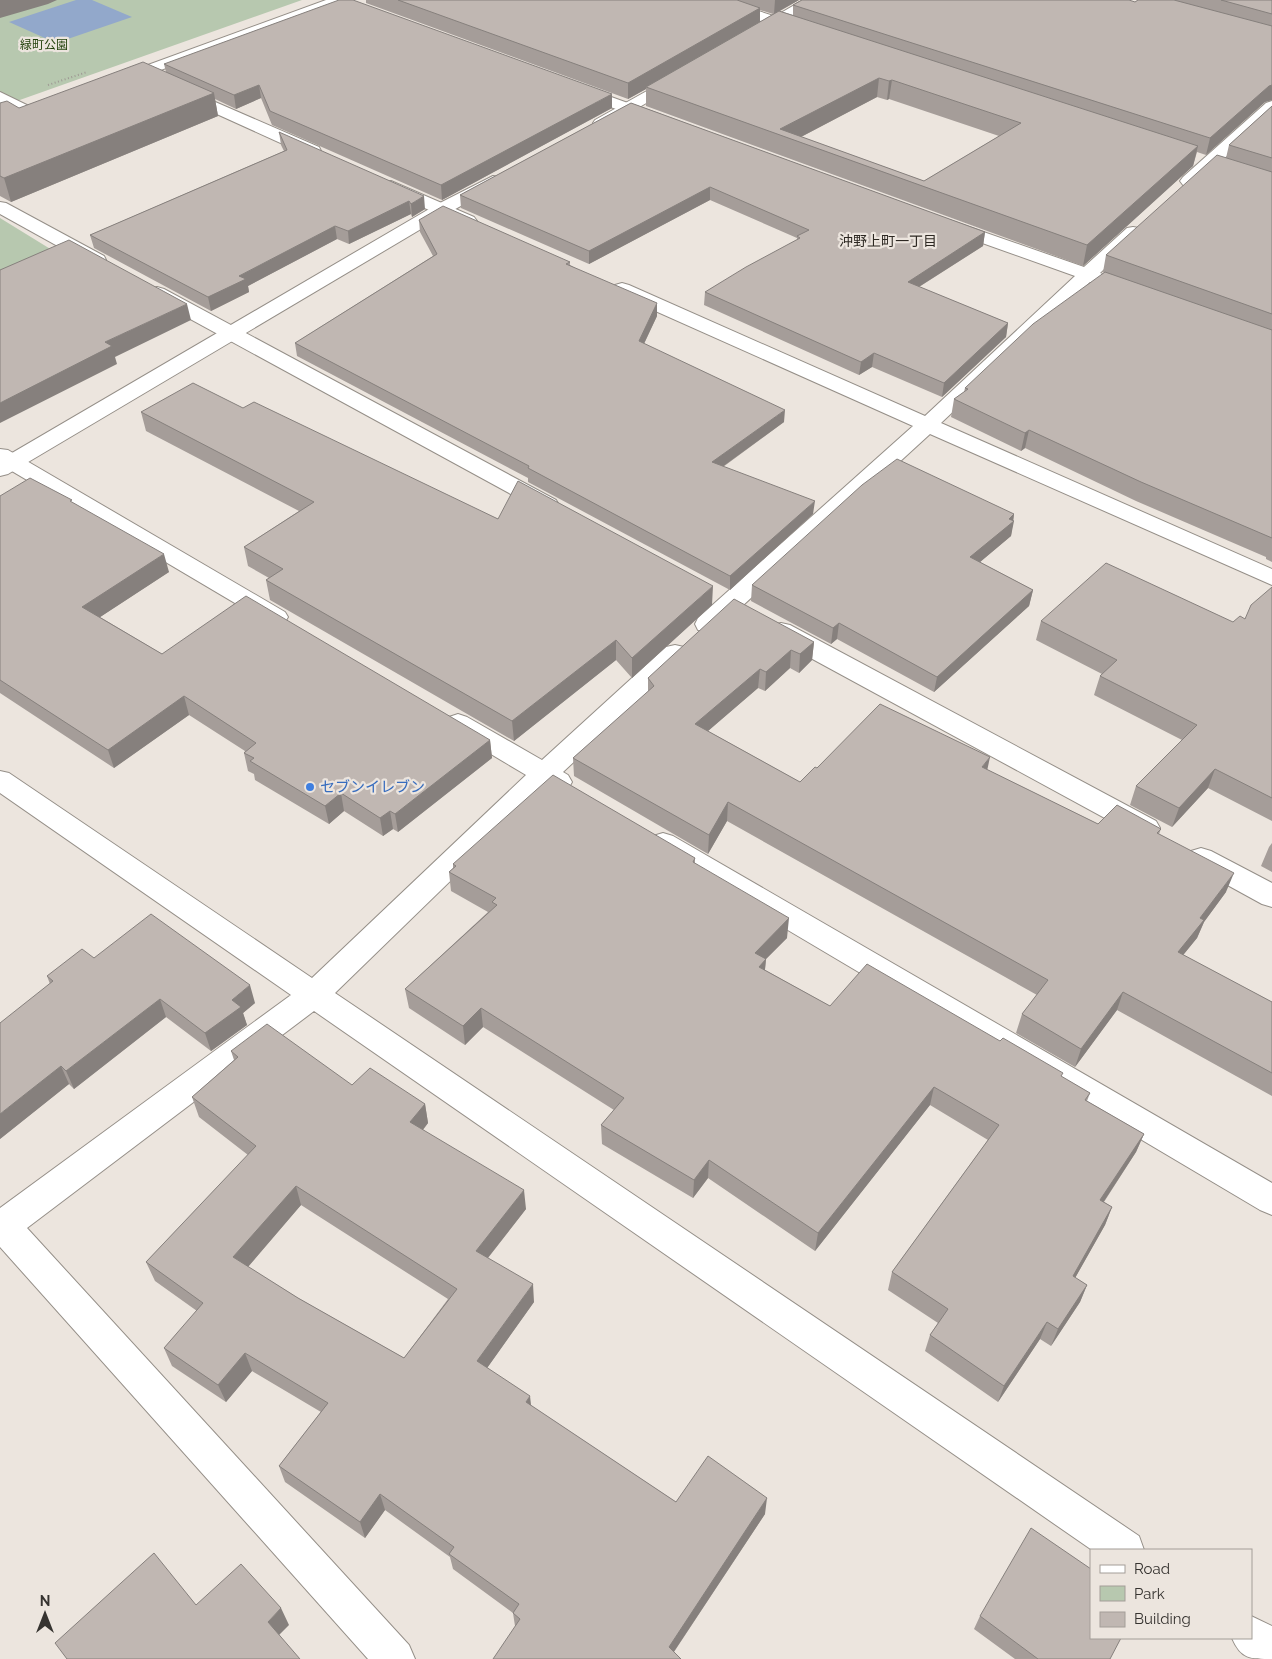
<svg xmlns="http://www.w3.org/2000/svg" width="1272" height="1659" font-family="Raleway,'Noto Sans JP',sans-serif">
<style>
.green{fill:#b7c8af}
.water{fill:#92a8cb}
.lines{fill:none;stroke-linecap:round;stroke-linejoin:round}
.service-casing{stroke:#958f88;stroke-width:2}
.minor-casing{stroke:#958f88;stroke-width:2}
.tertiary-casing{stroke:#958f88;stroke-width:2}
.path{stroke:#9e9993;stroke-width:2;stroke-dasharray:1 2.5;stroke-linecap:butt}
.service{fill:#fff;fill-rule:evenodd}
.minor{fill:#fff;fill-rule:evenodd}
.tertiary{fill:#fff;fill-rule:evenodd}
.wall{fill:#a59d99;fill-rule:evenodd}
.shaded-wall{fill:#86807d}
.building{fill:#c0b7b2;stroke:#86807d;fill-rule:evenodd}
.shop-dot{fill:#3f7fe0;stroke:#ece5de;stroke-width:2}
.labels{text-anchor:middle;dominant-baseline:central;stroke-width:4.5;stroke-linejoin:round;paint-order:stroke}
.far-park-label{font-size:12px;fill:#1f3e08;stroke:#ece5de}
.far-neighbourhood-label{font-size:14px;fill:#2d2822;stroke:#ece5de}
.shop-label{font-size:15px;fill:#366cbe;stroke:#ece5de;text-anchor:start}
</style>
<rect width="100%" height="100%" fill="#ece5de"/>
<path class="green" d="M0,0H302L0,107Z
M0,218L65,258L0,283Z"/>
<path class="water" d="M76,0H92L132,17L56,43L9,22Z"/>
<g class="lines">
<defs>
<path id="service" d="M0,92L35,109L37,112L35,115H23L0,103Z"/>
<path id="minor" d="M326,0H346L344,3L125,83H115L112,80L115,77Z
M703,0H724L805,26L807,29L805,32H795L705,3Z
M578,85L661,115L663,118L661,121H649L572,93L570,90L572,87Z
M183,88L319,147L321,151L319,155H307L177,96L175,93L177,90Z
M1272,101V115L1195,185L1189,186L1183,185L1180,181L1183,177L1266,103Z
M391,181L474,217L477,221L474,225L468,226L462,225L385,190L382,186L385,182Z
M0,202L6,203L104,256L106,260L104,264L97,266L90,264L0,214Z
M949,220L1084,267L1127,228L1133,227L1139,228L1142,232L1100,273L1109,276L1111,280L1109,284L1102,286L1090,282L941,423L1272,569V585L930,434L716,630L707,632L698,630L695,624L698,618L913,426L615,293L613,289L615,285L622,283L629,285L925,416L1075,276L943,229L940,225L943,221Z
M157,287L164,289L556,500L559,505L556,510L548,512L540,510L150,297L148,293L150,289Z
M0,449L8,450L285,612L288,617L285,622L276,625L267,622L0,464Z
M781,623L790,625L1156,821L1160,828L1156,835L1146,838L1136,835L772,637L769,631L772,625Z
M675,645L684,647L687,653L684,659L563,772L568,775L572,782L568,789L559,792L547,787L335,993L1139,1536L1144,1550H1092L314,1011L27,1228L409,1645L415,1659H368L0,1247V1208L291,995L0,793V771L9,773L312,978L526,775L449,729L445,723L449,717L458,714L467,717L542,760L666,647Z
M663,833L673,836L1272,1183V1215L1260,1210L653,850L649,843L653,836Z
M1201,848L1211,851L1272,883V907L1262,904L1191,865L1187,858L1191,851Z
M1251,1616L1272,1626V1659C1250,1659 1241,1659 1232,1638H1251Z"/>
<path id="tertiary" d="M803,0H820L762,36H752L750,33L752,30Z
M679,73L684,75L687,78L684,81L607,126H595L593,123L595,120Z
M493,176L499,177L502,181L499,185L448,213L8,474L0,476V460L436,205Z"/>
</defs>
<use href="#service" class="service-casing"/>
<use href="#minor" class="minor-casing"/>
<use href="#tertiary" class="tertiary-casing"/>
<path class="path" d="M48,85L87,72"/>
<use href="#service" class="service"/>
<use href="#minor" class="minor"/>
<use href="#tertiary" class="tertiary"/>
</g>
<path class="wall" d="M366,0H799L780,11L793,15V5L1135,2L1138,0H1272V100L1265,102L1206,155L1197,152L1193,166L1083,266L646,106V89L628,99L366,3ZM760,10L773,14L760,22ZM877,97L887,100L889,99L999,136L924,181L801,137Z
M164,64L612,108L442,200L272,125L261,98L236,109L215,99L218,116L11,202L0,196V103L19,108L166,72Z
M631,103L985,232L983,246L919,287L1008,323L1006,337L942,397L872,367L859,375L704,305L705,292L797,240V238L710,200L589,264L461,208L460,195Z
M1272,106V562L1266,559V557L1136,501L1025,448L1021,451L951,417L954,399L964,392L965,388L1104,273L1103,272L1106,255L1226,158L1229,145Z
M279,132L425,209L412,217L411,214L349,244L337,239L248,286L249,292L211,311L94,248L90,235L284,151L281,145Z
M419,220L570,262V265L657,316L644,344L784,422L723,467L813,514L730,590L528,482V478L297,356L295,343L433,256L420,232Z
M243,408L498,519L712,605L632,678L616,660L514,741L270,600L266,580L269,578L248,566L244,547L299,511L146,431L141,412Z
M0,496L73,503L169,572L100,617L162,654L490,740L492,758L398,832L393,829L383,836L344,811L329,824L255,780L254,774L248,771L244,753L245,751L189,715L114,768L0,693Z
M1014,514L1011,536L980,562L1033,590L1029,606L934,692L837,639L831,644L751,601L752,585Z
M1272,587V821L1208,788L1172,827L1130,805L1136,786L1182,740L1094,695L1100,676L1102,674L1036,640L1041,621L1233,622L1245,619Z
M814,642L812,660L799,673L790,668L765,691L758,688L708,731L800,782L817,768L988,770L1098,824L1161,829L1159,834L1226,892L1204,922L1197,938L1183,955L1272,1002V1096L1117,1010L1075,1067L1016,1033L1022,1014L1037,995L727,821L708,854L574,776L573,758L648,692V678Z
M1272,843V872L1261,866L1269,847Z
M695,858V863L787,938L766,959L765,970L830,1006L1062,1077L1090,1093L1087,1101L1144,1134L1136,1152L1104,1202L1112,1207L1105,1225L1075,1278L1087,1285L1080,1302L1051,1346L1040,1339L998,1402L925,1351L930,1335L938,1323L888,1290L892,1272L988,1140L930,1105L815,1251L708,1178L693,1198L602,1144L601,1125L614,1110L483,1027L465,1045L409,1008L405,989L488,912L451,891L449,872L453,868V864Z
M94,958L255,1003L243,1013L247,1025L211,1051L166,1017L74,1089L69,1084L0,1139L50,984L47,976Z
M231,1051L352,1085L425,1104L428,1123L423,1130L526,1209L488,1258L534,1302L487,1368L531,1406L676,1502L765,1514L674,1652L515,1626L513,1613L453,1569L450,1557L385,1510L365,1538L285,1482L279,1466L321,1412L252,1371L226,1402L172,1366L164,1348L197,1311L155,1281L146,1262L248,1155L199,1117L192,1097L234,1060ZM301,1205L448,1299L404,1358L298,1298L248,1267Z
M980,1616L1110,1659H1015L974,1629Z"/>
<path class="shaded-wall" d="M0,0H57L48,4L0,18Z
M775,0H799L774,14Z
M760,8V23L646,87V89L628,99V83Z
M879,78L877,97L795,140L780,129Z
M892,80L889,99L887,100L889,81Z
M259,85L261,98L236,109L234,95Z
M1272,85V100L1265,102L1206,155L1210,138L1269,86Z
M214,93L218,116L11,202L4,178Z
M612,94V108L442,200L441,185Z
M1198,146L1193,166L1083,266L1087,245Z
M710,187V200L589,264V251Z
M424,196L425,209L412,217L411,204Z
M409,201L411,214L349,244L348,231Z
M335,226L337,239L248,286L249,292L211,311L208,297L239,276Z
M985,232L983,246L906,295L908,282Z
M657,303V316L639,354V341Z
M187,304L191,320L115,357L117,364L0,423V403L105,342Z
M1008,323L1006,337L942,397L944,383Z
M874,353L872,367L859,375L861,362Z
M785,410L784,422L711,475L712,462Z
M1029,430L1025,448L1021,451L1025,433Z
M815,501L813,514L730,590V576Z
M1014,514L1013,522L1014,521L1011,536L967,573L970,557L1009,519Z
M164,554L169,572L88,625L82,607Z
M713,586L712,605L632,678V658Z
M1033,590L1029,606L934,692L937,677Z
M839,623L837,639L831,644L833,628Z
M616,640V660L514,741L512,721Z
M814,642L812,660L799,673L800,654Z
M791,650L790,668L765,691L766,672Z
M760,669L758,688L694,743L695,724Z
M184,696L189,715L114,768L108,750Z
M490,740L492,758L398,832L395,814Z
M990,757L986,776L982,767Z
M1215,769L1208,788L1172,827L1179,808Z
M341,793L344,811L329,824L325,806Z
M728,802L727,821L708,854L709,835Z
M390,811L393,829L383,836L380,818Z
M1234,873L1226,892L1204,922L1197,938L1171,970L1178,952L1200,918Z
M789,918L787,938L766,959L764,978L757,986L755,953Z
M250,985L255,1003L243,1013L247,1025L211,1051L205,1033L232,1000Z
M1123,992L1117,1010L1075,1067L1081,1049Z
M160,999L166,1017L74,1089L66,1071Z
M481,1008L483,1027L465,1045L463,1026Z
M61,1066L69,1084L0,1139V1114Z
M934,1087L930,1105L815,1251L818,1233Z
M425,1104L428,1123L413,1142L410,1122Z
M1144,1134L1136,1152L1093,1218L1100,1200Z
M709,1160L708,1178L693,1198L694,1180Z
M296,1186L301,1205L240,1276L233,1257Z
M524,1190L526,1209L479,1269L476,1251Z
M1112,1207L1105,1225L1066,1294L1073,1276Z
M533,1284L534,1302L480,1378L477,1361Z
M1087,1285L1080,1302L1051,1346L1058,1329Z
M1047,1322L1040,1339L998,1402L1004,1386Z
M245,1353L252,1371L226,1402L218,1385Z
M530,1396L532,1413L526,1402Z
M380,1494L385,1510L365,1538L360,1522Z
M767,1498L765,1514L669,1659V1647Z
M281,1608L289,1625L276,1638L268,1622Z"/>
<path class="building" d="M339,0H353L612,94L441,185L270,111L259,85L234,95L164,64Z
M398,0H737L760,8L628,83Z
M802,0H1129L1135,2L1138,0H1174L1272,26V85L1269,86L1210,138L793,5Z
M1221,0H1272V14Z
M779,11L1198,146L1087,245L646,87ZM879,78L889,81L892,80L1021,123L924,181L780,129Z
M143,62L214,93L4,178L0,176V103L7,101L19,108Z
M631,103L985,232L908,282L1008,323L944,383L874,353L861,362L705,292L746,267L800,238L797,236L809,230L710,187L589,251L460,195Z
M1272,106V158L1229,145Z
M279,132L424,196L411,204L409,201L348,231L335,226L239,276L246,279L208,297L90,235L287,150Z
M1217,155L1272,172V314L1106,255Z
M443,206L570,262L566,264L657,303L639,341L785,410L712,462L815,501L730,576L528,468L529,466L295,343L437,254L419,220Z
M69,240L187,304L105,342L112,346L0,403V270Z
M1105,272L1272,330V538L1141,482L1029,430L1025,433L954,399L968,389L965,388L1033,324Z
M193,383L243,408L254,402L498,519L518,481L713,586L632,658L616,640L512,721L266,580L283,569L244,547L314,502L141,412Z
M897,459L1014,514L1009,519L1014,521L970,557L1033,590L937,677L839,623L833,628L752,585L862,485Z
M30,478L72,500L70,501L164,554L82,607L162,654L246,596L490,740L395,814L390,811L380,818L341,793L325,806L250,761L254,758L244,753L256,743L184,696L108,750L0,680V496Z
M1106,563L1233,622L1240,616L1245,619L1251,605L1272,587V798L1215,769L1179,808L1136,786L1197,725L1100,676L1117,660L1041,621Z
M734,599L814,642L800,654L791,650L766,672L760,669L695,724L800,782L815,767L817,768L880,704L990,757L982,767L1098,824L1117,805L1161,829L1157,833L1234,873L1200,918L1204,920L1178,952L1272,1002V1073L1123,992L1081,1049L1022,1014L1048,980L728,802L709,835L573,758L654,686L648,678Z
M553,775L695,858L693,862L789,918L755,953L766,959L759,967L830,1006L867,964L1000,1041L1003,1038L1063,1073L1061,1076L1090,1093L1085,1100L1144,1134L1100,1200L1112,1207L1073,1276L1087,1285L1058,1329L1047,1322L1004,1386L930,1335L948,1309L892,1272L999,1125L934,1087L818,1233L709,1160L694,1180L601,1125L624,1098L481,1008L463,1026L405,989L497,905L492,902L496,898L449,872L456,866L453,864Z
M151,914L250,985L232,1000L241,1007L205,1033L160,999L66,1071L61,1066L0,1114V1023L53,981L47,976L82,949L94,958Z
M267,1024L352,1085L370,1068L425,1104L410,1122L524,1190L476,1251L533,1284L477,1361L530,1396L526,1402L676,1502L708,1456L767,1498L669,1647L681,1659H493L520,1619L513,1613L519,1604L449,1554L454,1547L380,1494L360,1522L279,1466L328,1403L245,1353L218,1385L164,1348L203,1303L146,1262L256,1146L192,1097L238,1057L231,1051ZM296,1186L457,1289L404,1358L298,1298L233,1257Z
M1031,1528L1091,1569V1638H1121L1110,1659H1038L980,1616Z
M154,1553L196,1605L241,1564L281,1608L268,1622L300,1659H67L55,1643Z"/>
<circle class="shop-dot" cx="310" cy="787" r="5"/>
<g class="labels">
<g class="far-park-label">
<text x="44" y="45">緑町公園</text>
</g>
<g class="far-neighbourhood-label">
<text x="888" y="241">沖野上町一丁目</text>
</g>
<g class="shop-label">
<text x="320" y="787">セブンイレブン</text>
</g>
</g>
<rect x="1090" y="1549" width="162" height="90" fill="#ece5de" stroke="#a39e98"/>
<rect x="1100" y="1565" width="25" height="8" fill="#ffffff" stroke="#a39e98"/>
<text x="1134" y="1574" font-size="15" fill="#363330">Road</text>
<rect x="1100" y="1586" width="25" height="15" fill="#b7c8af" stroke="#a39e98"/>
<text x="1134" y="1599" font-size="15" fill="#363330">Park</text>
<rect x="1100" y="1612" width="25" height="15" fill="#c0b7b2" stroke="#a39e98"/>
<text x="1134" y="1624" font-size="15" fill="#363330">Building</text>
<g transform="translate(45 1614)" stroke="#ece5de" stroke-width="4" paint-order="stroke">
<path d="M0-4L9 19L0 12L-9 19Z" fill="#363330"/>
<text y="-8" font-size="14" font-weight="bold" text-anchor="middle" fill="#363330">N</text>
</g>
</svg>
